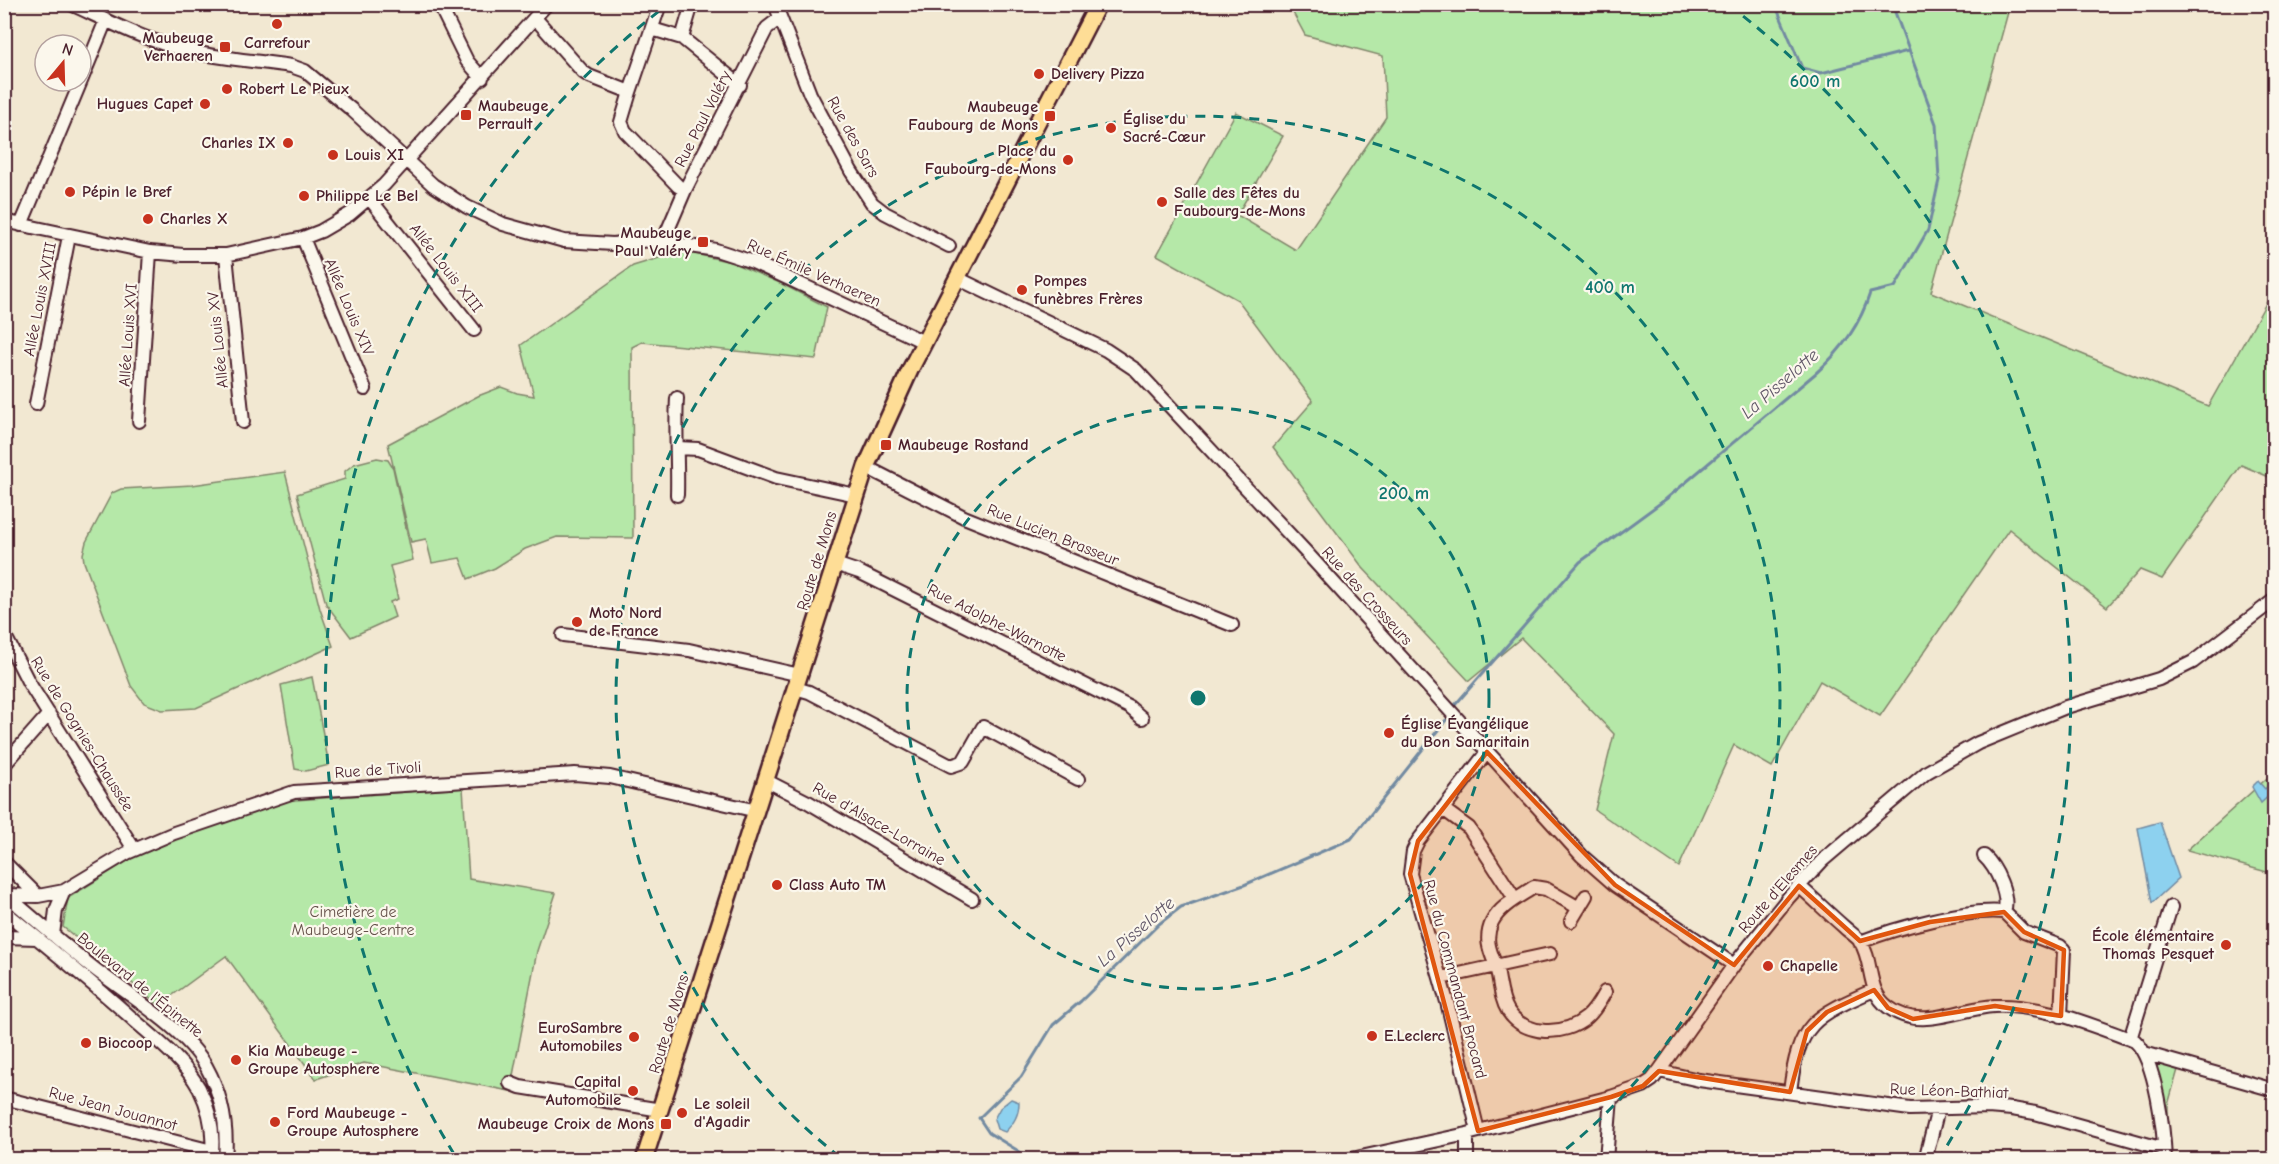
<svg xmlns="http://www.w3.org/2000/svg" width="2279" height="1164" font-family="'Comic Neue',sans-serif">
<style>
.green{fill:#b5e8a8;stroke:#80846a;stroke-width:1.5}
.water{fill:#8dd1ef;stroke:#728aa1;stroke-width:1.5}
.lines{fill:none;stroke-linecap:round;stroke-linejoin:round}
.stream{stroke:#728aa1;stroke-width:3}
.minor-casing{stroke:#4a1f2b;stroke-width:16}
.major-casing{stroke:#4a1f2b;stroke-width:20}
.minor{stroke:#fbf7ec;stroke-width:12}
.major{stroke:#fedd96;stroke-width:15}
.marked{fill:#e0560e;fill-opacity:0.2;stroke:#e0560e;stroke-width:4.5;stroke-linejoin:round}
.ring{fill:none;stroke:#0f766e;stroke-width:3;stroke-dasharray:10 8}
.poi-dot{fill:#c8321e;stroke:#fbf7ec;stroke-width:2}
.labels{text-anchor:middle;dominant-baseline:central;stroke-width:4.5;stroke-linejoin:round;paint-order:stroke}
.poi-label{font-size:16px;font-weight:bold;fill:#4a1f2b;stroke:#fbf7ec;text-anchor:start}
.street-label{font-size:16px;fill:#4a1f2b;stroke:#fbf7ec}
.park-label{font-size:16px;fill:#65514a;stroke:#fbf7ec}
.water-label{font-size:18px;font-style:italic;fill:#5e5466;stroke:#fbf7ec}
.centre{fill:#0f766e;stroke:#fbf7ec;stroke-width:3}
.ring-label{font-size:18px;text-anchor:middle;font-weight:bold;fill:#0f766e;stroke:#fbf7ec;stroke-width:4.5;stroke-linejoin:round;paint-order:stroke}
</style>
<rect width="100%" height="100%" fill="#f2e8d2"/>
<filter id="ink" filterUnits="userSpaceOnUse"><feTurbulence type="fractalNoise" baseFrequency=".0167" numOctaves="2"/><feDisplacementMap in="SourceGraphic" scale="12" xChannelSelector="R" yChannelSelector="G"/><feConvolveMatrix kernelMatrix="1 2 1 2 8 2 1 2 1" color-interpolation-filters="sRGB"/></filter>
<g filter="url(#ink)">
<path class="green" d="M1284,5H2010L1931,292L2208,406L2274,289V479L2241,465L2162,579L2140,570L2107,607L2009,529L1880,716L1820,681L1772,767L1734,745L1679,867L1595,810L1614,734L1521,638L1469,681L1363,568L1273,447L1313,401L1238,300L1157,255L1236,112L1283,136L1237,215L1296,250L1386,117L1383,56L1305,35L1291,9Z
M682,251L731,262L780,283L827,307L816,359L642,342L632,347L633,538L557,537L525,549L495,568L468,579L460,558L432,563L426,539L411,542L388,444L478,396L501,387L517,393L534,396L521,345L633,266Z
M377,458L388,460L393,468L413,560L390,566L398,599L390,602L395,617L351,637L326,604L297,494L345,479V471L354,464Z
M285,472L320,609L333,646L196,708L162,710L144,703L131,686L84,562L83,554L86,542L112,493L121,489L192,485Z
M312,677L329,765L306,771L295,769L281,685Z
M2274,772V874L2187,850Z
M463,788L469,879L556,893L537,951L510,1091L364,1063L316,1079L226,956L159,1005L63,927L68,898L143,851L281,801Z
M2158,1062L2179,1066L2168,1105V1114L2165,1113L2155,1066Z"/>
<path class="water" d="M2274,780V791L2261,803L2252,787L2258,781L2265,789Z
M2160,822L2179,878L2152,903L2138,828Z
M1011,1099L1019,1102C1019,1115 1014,1123 1005,1132L997,1129L994,1119L1000,1108Z"/>
<g class="lines">
<path class="stream" d="M1775,4L1802,68L1821,73L1908,51
M1455,705L1580,562L1666,499L1816,373C1841,351 1860,325 1870,293L1895,287L1928,230L1939,180L1936,124L1892,4
M1033,1160L989,1133L979,1118L1021,1077L1053,1025L1081,1001L1159,924L1181,907L1244,885L1351,839L1446,720"/>
<defs>
<path id="minor" d="M71,4C104,19 136,36 171,46C209,58 251,60 291,66L305,71L352,110L433,185L467,207L503,224L564,241L613,244L650,240L716,250L753,262L924,342
M439,4L467,61L482,78
M692,4L682,38L740,85
M775,4L810,94L851,171L872,203L885,213L949,246
M535,18L583,72L589,76L630,92L621,122L625,131L678,186L685,190
M652,29L682,38
M81,81L106,20
M630,92L660,4
M370,199L474,330
M4,221L150,252L183,255H226L303,238L321,231L350,214L384,185L547,4
M21,225L81,81
M303,238L365,389
M665,241L667,232L685,190L767,28L780,18
M226,255L243,422
M957,278L1106,350L1136,370L1305,551L1582,856L1615,885L1734,965
M677,398C675,431 678,462 677,495
M36,404L69,236
M139,421L150,252
M678,448L698,449L776,478L856,495
M866,467L964,517L1232,625
M835,564L859,572L1129,707L1142,718
M4,634L29,683L134,849
M563,635L689,650L800,675
M795,688L809,692L951,766L963,762L983,727L1078,779
M4,765L49,714
M767,781L808,802L972,899
M1443,809L1469,828L1515,899
M1984,856C1996,867 2010,896 2004,912
M4,862L38,896
M1799,886C1814,899 1828,913 1843,926C1848,931 1856,936 1860,941C1874,962 1866,991 1888,1007C1920,1032 1959,1008 1994,1006C2042,1004 2091,1025 2135,1041C2156,1060 2164,1132 2165,1160
M4,893C34,919 65,946 96,970C129,995 187,1031 206,1066C222,1095 228,1127 225,1160
M7,895L38,896L64,891
M1579,908L1546,889L1534,887C1519,897 1500,906 1492,922C1484,939 1490,951 1496,966C1500,981 1500,998 1508,1011C1525,1037 1564,1036 1586,1018C1594,1012 1600,1001 1605,992
M4,911C48,947 93,983 135,1021C158,1041 184,1061 199,1088C210,1110 215,1135 211,1160
M1571,921L1586,896
M53,935L56,910L64,891L127,853L174,833L294,792L575,774L610,777L757,811
M4,937L37,938
M1860,942C1896,928 1967,908 2004,912L2024,932L2060,946L2064,950L2061,1016
M1441,978L1550,954
M2130,1039L2171,907
M2144,1053L2274,1090
M1659,1071L1699,1080L1910,1109L1988,1107L2012,1109L2035,1113L2164,1149
M510,1083L520,1087L661,1110
M1790,1092C1798,1023 1814,1016 1874,990
M4,1098L212,1151
M1478,1131L1447,1002L1410,874L1413,851L1418,841L1487,752
M1347,1160L1467,1134L1611,1097L1643,1086L1652,1080L1659,1071L1734,965L1789,897L1822,861L1927,772L1978,743L2066,707L2159,679L2193,662L2274,600
M1467,1160V1134
M1606,1160L1611,1097
M1925,1160L1936,1117L1937,1109"/>
<path id="major" d="M644,1160L866,467L911,368L1098,4"/>
</defs>
<use href="#minor" class="minor-casing"/>
<use href="#major" class="major-casing"/>
<use href="#minor" class="minor"/>
<use href="#major" class="major"/>
</g>
</g>
<path class="marked" d="M1487,752L1615,885L1734,965L1799,886L1860,941L1930,922L2004,912L2024,932L2064,950L2061,1016L1995,1006L1913,1019L1888,1008L1874,990L1827,1012L1807,1031L1790,1092L1659,1071L1643,1086L1611,1097L1478,1131L1410,874L1418,841Z"/>
<g class="ring">
<circle cx="1198" cy="698" r="291"/>
<path d="M840 1157A582 582 0 1 1 1556 1157"/>
<path d="M454 1154A873 873 0 0 1 667 5M1729 5A873 873 0 0 1 1942 1154"/>
</g>
<g class="poi-dot">
<circle cx="277" cy="24" r="6"/>
<rect x="219" y="41" width="12" height="12" rx="3"/>
<circle cx="1039" cy="74" r="6"/>
<circle cx="227" cy="89" r="6"/>
<circle cx="205" cy="104" r="6"/>
<rect x="460" y="109" width="12" height="12" rx="3"/>
<rect x="1044" y="110" width="12" height="12" rx="3"/>
<circle cx="1111" cy="128" r="6"/>
<circle cx="288" cy="143" r="6"/>
<circle cx="333" cy="155" r="6"/>
<circle cx="1068" cy="160" r="6"/>
<circle cx="70" cy="192" r="6"/>
<circle cx="304" cy="196" r="6"/>
<circle cx="1162" cy="202" r="6"/>
<circle cx="148" cy="219" r="6"/>
<rect x="697" y="236" width="12" height="12" rx="3"/>
<circle cx="1022" cy="290" r="6"/>
<rect x="880" y="439" width="12" height="12" rx="3"/>
<circle cx="577" cy="622" r="6"/>
<circle cx="1389" cy="733" r="6"/>
<circle cx="777" cy="885" r="6"/>
<circle cx="2226" cy="945" r="6"/>
<circle cx="1768" cy="966" r="6"/>
<circle cx="1372" cy="1036" r="6"/>
<circle cx="634" cy="1037" r="6"/>
<circle cx="86" cy="1043" r="6"/>
<circle cx="236" cy="1060" r="6"/>
<circle cx="633" cy="1091" r="6"/>
<circle cx="682" cy="1113" r="6"/>
<circle cx="275" cy="1122" r="6"/>
<rect x="660" y="1118" width="12" height="12" rx="3"/>
</g>
<g class="labels">
<g class="poi-label">
<text x="213" y="38" text-anchor="end">Maubeuge<tspan x="213" dy="18">Verhaeren</tspan></text>
<text x="277" y="43" text-anchor="middle">Carrefour</text>
<text x="1051" y="74">Delivery Pizza</text>
<text x="239" y="89">Robert Le Pieux</text>
<text x="193" y="104" text-anchor="end">Hugues Capet</text>
<text x="478" y="106">Maubeuge<tspan x="478" dy="18">Perrault</tspan></text>
<text x="1038" y="107" text-anchor="end">Maubeuge<tspan x="1038" dy="18">Faubourg de Mons</tspan></text>
<text x="1123" y="119">Église du<tspan x="1123" dy="18">Sacré-Cœur</tspan></text>
<text x="276" y="143" text-anchor="end">Charles IX</text>
<text x="1056" y="151" text-anchor="end">Place du<tspan x="1056" dy="18">Faubourg-de-Mons</tspan></text>
<text x="345" y="155">Louis XI</text>
<text x="82" y="192">Pépin le Bref</text>
<text x="1174" y="193">Salle des Fêtes du<tspan x="1174" dy="18">Faubourg-de-Mons</tspan></text>
<text x="316" y="196">Philippe Le Bel</text>
<text x="160" y="219">Charles X</text>
<text x="691" y="233" text-anchor="end">Maubeuge<tspan x="691" dy="18">Paul Valéry</tspan></text>
<text x="1034" y="281">Pompes<tspan x="1034" dy="18">funèbres Frères</tspan></text>
<text x="898" y="445">Maubeuge Rostand</text>
<text x="589" y="613">Moto Nord<tspan x="589" dy="18">de France</tspan></text>
<text x="1401" y="724">Église Évangélique<tspan x="1401" dy="18">du Bon Samaritain</tspan></text>
<text x="789" y="885">Class Auto TM</text>
<text x="2214" y="936" text-anchor="end">École élémentaire<tspan x="2214" dy="18">Thomas Pesquet</tspan></text>
<text x="1780" y="966">Chapelle</text>
<text x="622" y="1028" text-anchor="end">EuroSambre<tspan x="622" dy="18">Automobiles</tspan></text>
<text x="1384" y="1036">E.Leclerc</text>
<text x="98" y="1043">Biocoop</text>
<text x="248" y="1051">Kia Maubeuge -<tspan x="248" dy="18">Groupe Autosphere</tspan></text>
<text x="621" y="1082" text-anchor="end">Capital<tspan x="621" dy="18">Automobile</tspan></text>
<text x="694" y="1104">Le soleil<tspan x="694" dy="18">d'Agadir</tspan></text>
<text x="287" y="1113">Ford Maubeuge -<tspan x="287" dy="18">Groupe Autosphere</tspan></text>
<text x="654" y="1124" text-anchor="end">Maubeuge Croix de Mons</text>
</g>
<g class="street-label">
<text transform="translate(703 119) rotate(-63)">Rue Paul Valéry</text>
<text transform="translate(853 137) rotate(61)">Rue des Sars</text>
<text transform="translate(446 268) rotate(52)">Allée Louis XIII</text>
<text transform="translate(814 273) rotate(24)">Rue Émile Verhaeren</text>
<text transform="translate(40 299) rotate(-79)">Allée Louis XVIII</text>
<text transform="translate(349 307) rotate(67)">Allée Louis XIV</text>
<text transform="translate(128 335) rotate(-86)">Allée Louis XVI</text>
<text transform="translate(218 340) rotate(-96)">Allée Louis XV</text>
<text transform="translate(1053 535) rotate(22)">Rue Lucien Brasseur</text>
<text transform="translate(817 561) rotate(-73)">Route de Mons</text>
<text transform="translate(1367 596) rotate(48)">Rue des Crosseurs</text>
<text transform="translate(997 623) rotate(27)">Rue Adolphe-Warnotte</text>
<text transform="translate(82 734) rotate(58)">Rue de Gognies-Chaussée</text>
<text transform="translate(378 770) rotate(-4)">Rue de Tivoli</text>
<text transform="translate(879 824) rotate(30)">Rue d'Alsace-Lorraine</text>
<text transform="translate(1778 889) rotate(-49)">Route d'Elesmes</text>
<text transform="translate(1455 979) rotate(75)">Rue du Commandant Brocard</text>
<text transform="translate(140 985) rotate(39)">Boulevard de l'Épinette</text>
<text transform="translate(669 1024) rotate(-73)">Route de Mons</text>
<text transform="translate(1949 1091) rotate(2)">Rue Léon-Bathiat</text>
<text transform="translate(113 1109) rotate(15)">Rue Jean Jouannot</text>
</g>
<g class="park-label">
<text x="353" y="912">Cimetière de<tspan x="353" dy="18">Maubeuge-Centre</tspan></text>
</g>
<g class="water-label">
<text transform="translate(1780 384) rotate(-41)">La Pisselotte</text>
<text transform="translate(1136 932) rotate(-41)">La Pisselotte</text>
</g>
</g>
<circle cx="1198" cy="698" r="9" class="centre"/>
<g class="ring-label">
<text x="1815" y="87">600 m</text>
<text x="1610" y="293">400 m</text>
<text x="1404" y="499">200 m</text>
</g>
<rect width="2279" height="1164" fill="none" stroke="#fbf7ec" stroke-width="24"/>
<rect x="12" y="12" width="2255" height="1140" fill="none" stroke="#4a1f2b" stroke-width="2" filter="url(#ink)"/>
<g transform="translate(63 63) rotate(19)"><circle r="28" fill="#fbf7ec" stroke="#b4a19f" stroke-width="1.5"/>
<path d="M0-4.5L10 22L0 15L-10 22Z" fill="#c8321e"/>
<text y="-9" font-size="16" font-weight="bold" text-anchor="middle" fill="#4a1f2b">N</text>
</g>
</svg>
